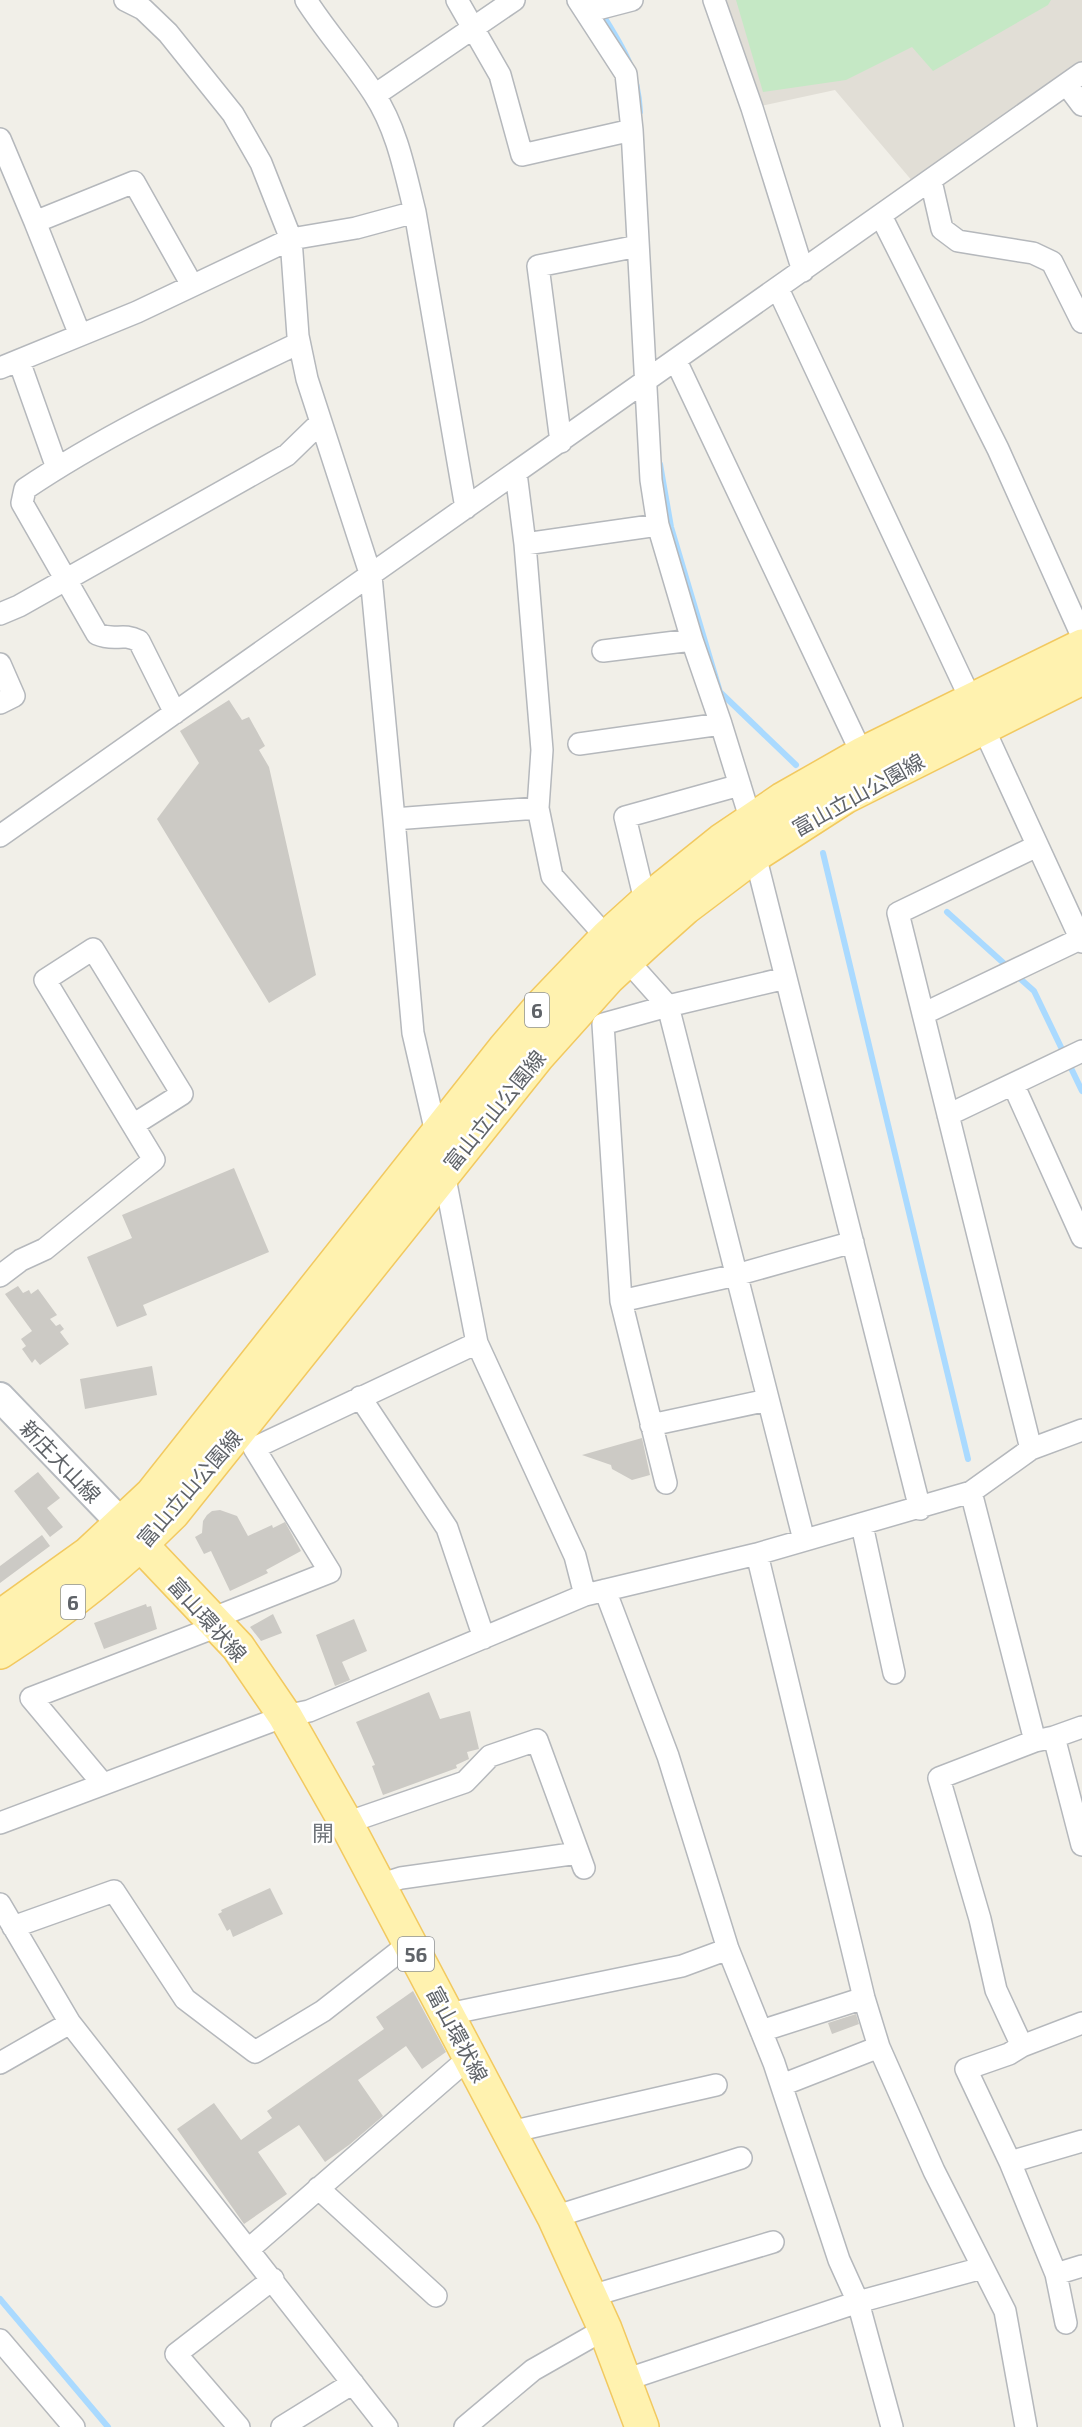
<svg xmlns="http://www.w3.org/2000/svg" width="1082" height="2427" font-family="'Exo 2','Noto Sans JP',sans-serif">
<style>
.education{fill:#e1ded6}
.green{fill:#c5e8c5}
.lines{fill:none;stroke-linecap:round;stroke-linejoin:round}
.stream{stroke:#aadaff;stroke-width:6}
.building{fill:#cccac5}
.street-casing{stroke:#b5b8bc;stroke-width:24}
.secondary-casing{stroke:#b6babf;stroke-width:32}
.primary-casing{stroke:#f2c960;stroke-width:36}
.street{stroke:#fff;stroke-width:21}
.secondary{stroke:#fff;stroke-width:28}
.primary{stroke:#fff2af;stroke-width:33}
.labels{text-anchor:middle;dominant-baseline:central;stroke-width:5;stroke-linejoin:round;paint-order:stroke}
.shield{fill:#fff;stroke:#8f9295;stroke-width:1.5}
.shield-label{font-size:20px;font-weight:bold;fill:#5f6368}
.street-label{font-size:21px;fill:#5f6368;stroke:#fff}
.neighbourhood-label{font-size:22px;fill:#70757a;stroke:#fff}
</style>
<rect width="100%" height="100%" fill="#f1efe8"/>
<path class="education" d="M714,0H1082V70L919,189L835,90L752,108Z"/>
<path class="green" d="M736,0H1051L1048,5L933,71L912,47L846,80L763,92Z"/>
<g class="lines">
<path class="stream" d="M601,12C623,47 638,70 640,112
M660,464L671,527L720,692L796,765
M823,853L968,1459
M947,912L1009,968
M1016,975L1034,991L1082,1091
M0,2299L108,2427"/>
</g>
<path class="building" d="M229,700L242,720L249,717L265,746L259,750L269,767L316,975L269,1003L157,819L199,763L180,731Z
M234,1168L269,1252L143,1305L147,1315L117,1327L87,1257L132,1238L122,1215Z
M18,1286L23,1293L29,1290L31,1294L38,1289L57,1315L50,1319L56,1326L60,1324L64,1329L60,1332L69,1344L40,1365L35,1359L32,1363L22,1349L26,1346L21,1339L32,1331L5,1294Z
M152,1366L157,1395L85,1409L80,1379Z
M642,1438L650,1475L632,1480L612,1469L611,1465L582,1455Z
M38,1472L60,1498L47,1508L63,1527L50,1537L14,1491Z
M220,1510L237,1516L248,1536L272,1525L273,1528L285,1522L301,1551L266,1570L268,1573L230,1591L211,1551L204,1554L195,1537L202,1533L203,1521L207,1515L212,1511Z
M42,1535L50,1546L0,1583V1566Z
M146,1604L147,1607L151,1606L157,1629L104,1649L94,1623Z
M273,1614L282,1633L261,1641L250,1627Z
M354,1619L367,1651L342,1662L350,1680L335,1686L316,1635Z
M429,1692L440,1719L470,1711L479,1749L467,1752L469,1759L456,1765L457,1768L383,1795L372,1766L375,1765L356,1722Z
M270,1888L283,1914L233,1937L230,1929L227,1931L218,1914L222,1912L221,1910Z
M413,1991L446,2052L422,2069L406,2046L358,2080L383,2116L349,2145L325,2162L299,2125L258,2152L287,2194L244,2224L177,2129L214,2103L241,2140L272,2118L267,2111L384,2029L376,2017Z
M856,2014L859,2024L832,2034L828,2023Z"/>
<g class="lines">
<defs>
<path id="street" d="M125,0L143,9L168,33L233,114L261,163L291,239L298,336L307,379L371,576L394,819L538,808L552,876L668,1006L804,1540
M457,0L500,75L522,155L632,130L626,74L578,0
M714,0L752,108L803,271
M586,12L632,0
M1067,85L1082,105
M375,95L514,0
M0,139L35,222L134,182L192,285
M931,181L942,229L958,241L1033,253L1052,262L1082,322
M415,212L466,508
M881,216L998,449L1082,636
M35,222L80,335
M778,289L971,700
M19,361L57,468
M676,361L862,754
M0,368L137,312L291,239L356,228L415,212C405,172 397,129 374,94C353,61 327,33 306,0
M561,442L538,266L638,246
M516,473L525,544L658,525L651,480L632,130
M525,544L542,750L538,808
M0,614L19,606L287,455L321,422
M603,651L692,640L658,525
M0,664L14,696L0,703
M175,713L139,641C121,632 116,642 97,634L22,503L25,489C111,431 206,388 299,343
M721,724L751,821
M983,727L1082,942
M579,744L721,724L692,640
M394,819L413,1033L437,1137L477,1343L575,1556L585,1595
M0,836L1082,73
M755,855L920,1509
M650,898L642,888L625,817L740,785
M786,978L668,1006L603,1024L621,1301L736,1275L853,1242
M923,1014L1080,939
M1013,1084L1082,1237
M948,1115L1082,1051
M0,1276L21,1260L45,1249L154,1160L45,980L93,949L182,1094L133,1125
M621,1301L666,1483
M360,1397L447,1528L484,1638
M651,1425L768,1400
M1031,1449L898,913L1037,846
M971,1492L1035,1741L1054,1737L1082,1845
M862,1525L894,1673
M757,1554L864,1998L879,2047L934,2171L1005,2311L1026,2427
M605,1590L668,1756L728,1949L774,2063L839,2260L858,2302L892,2427
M211,1619L330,1572L254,1448L477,1343
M1054,1737L1082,1727
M1035,1741L939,1778L980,1919L996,1990L1022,2046L1082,2023
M103,1784L31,1698L218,1626
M0,1823L285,1716L309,1711L585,1595L757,1554L971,1492L1031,1449L1082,1430
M346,1823L465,1782L490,1756L537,1740L584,1868
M379,1885L401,1878L578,1853
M0,1904L70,2023L387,2427
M13,1927L114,1891L185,1999L255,2052L323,2011L410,1943
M448,2014L682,1966L728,1949
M761,2031L864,1998
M1022,2046L1009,2054L966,2069L1010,2162L1082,2141
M0,2063L70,2023
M782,2085L879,2047
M510,2132L716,2085
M1010,2162L1056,2274L1066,2323
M318,2188L436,2296
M554,2217L741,2158
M249,2249L470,2057
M1056,2274L1082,2266
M591,2296L773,2242
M0,2340L74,2427
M625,2380L858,2302L982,2268
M239,2427L176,2354L273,2279
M282,2427L353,2383
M465,2427L533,2370L605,2329"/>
<path id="secondary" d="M0,1397L122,1524"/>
<path id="primary" d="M127,1530L238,1647L285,1716L346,1823L554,2217L605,2329L642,2427
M0,1617L88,1554L152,1494L505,1048L541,1006L608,936L650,898L721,841L783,799L862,754L1082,646
M0,1652C63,1611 120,1566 173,1513L538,1056L608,978L647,942L685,908L755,855L845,797L1082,678"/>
</defs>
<use href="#street" class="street-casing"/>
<use href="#secondary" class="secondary-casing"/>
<use href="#primary" class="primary-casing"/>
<use href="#street" class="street"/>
<use href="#secondary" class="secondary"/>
<use href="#primary" class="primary"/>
</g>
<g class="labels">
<g class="shield">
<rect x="525" y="993" width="24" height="34" rx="4.5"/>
<rect x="61" y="1585" width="24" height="34" rx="4.5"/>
<rect x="398" y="1937" width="36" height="34" rx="4.5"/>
</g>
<g class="shield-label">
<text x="537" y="1010">6</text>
<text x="73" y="1602">6</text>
<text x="416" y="1954">56</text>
</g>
<g class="street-label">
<text transform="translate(858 794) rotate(-29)">富山立山公園線</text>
<text transform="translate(494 1110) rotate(-51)">富山立山公園線</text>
<text transform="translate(61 1461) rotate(46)">新庄大山線</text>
<text transform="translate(189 1488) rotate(-49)">富山立山公園線</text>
<text transform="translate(208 1619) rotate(48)">富山環状線</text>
<text transform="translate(458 2034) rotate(62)">富山環状線</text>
</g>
<g class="neighbourhood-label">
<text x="323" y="1832">開</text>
</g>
</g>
</svg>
